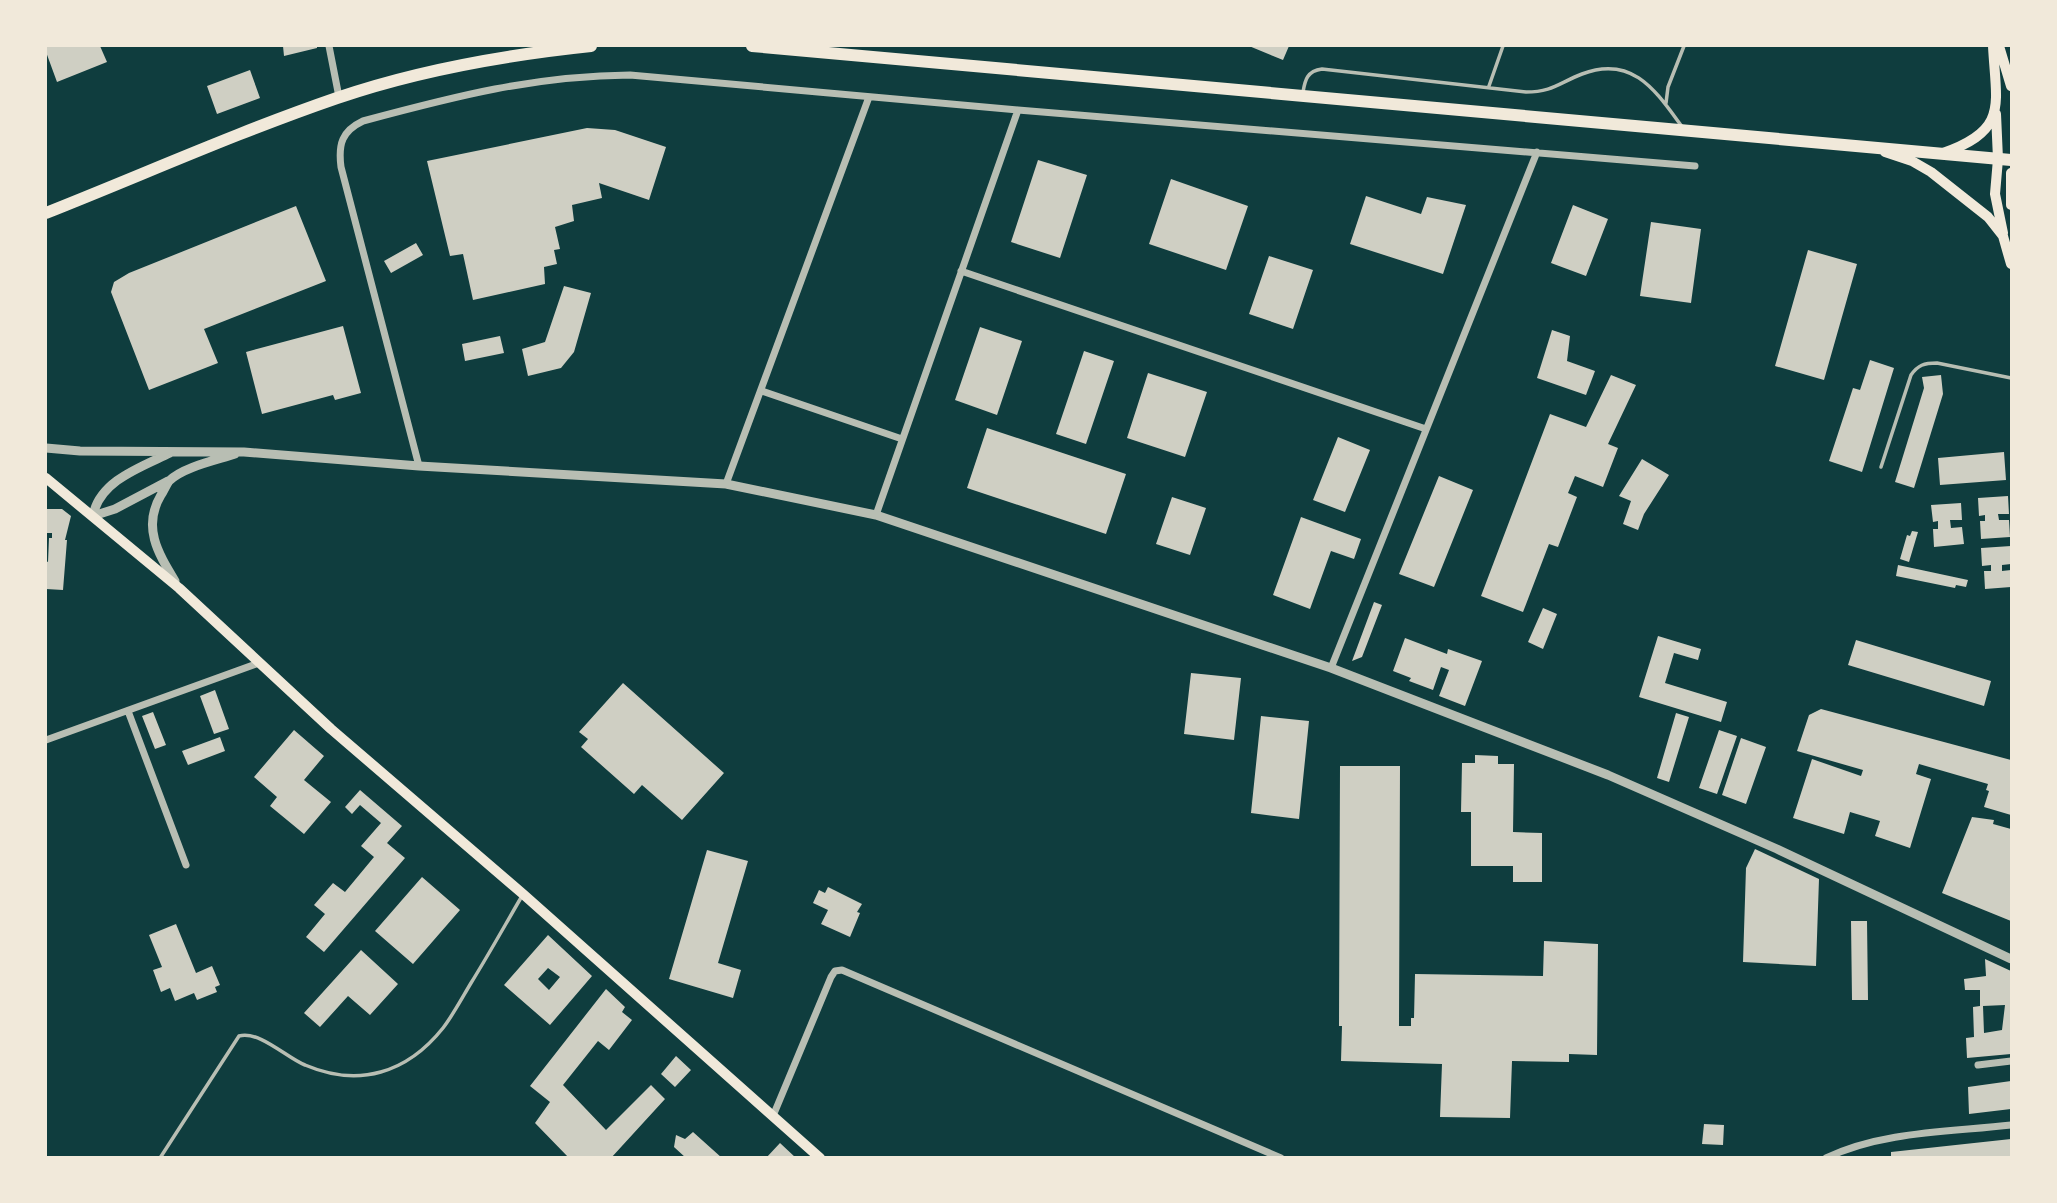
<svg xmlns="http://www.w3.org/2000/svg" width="2057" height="1203" font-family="Karla,sans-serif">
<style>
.building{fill:#cfcfc3;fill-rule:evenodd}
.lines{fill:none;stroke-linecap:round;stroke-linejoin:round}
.service{stroke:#b8beb3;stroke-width:3.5}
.minor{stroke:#b8beb3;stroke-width:7}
.tertiary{stroke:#b8beb3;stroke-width:9}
.secondary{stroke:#f1e9da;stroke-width:10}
.primary{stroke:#f1e9da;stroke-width:12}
</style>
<rect width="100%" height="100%" fill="#0f3d3e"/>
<path class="building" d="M46,46H100L107,62L57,82L46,52Z
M283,46H317V48L284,56Z
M1249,46H1289L1283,60Z
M250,70L260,98L217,114L207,86Z
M587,128L615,130L666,147L649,200L599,183L602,198L572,205L574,221L555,227L560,249L554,250L557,264L544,267L545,284L473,300L463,254L450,256L427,161Z
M1038,160L1087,175L1060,258L1011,242Z
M1171,179L1248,206L1226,270L1149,244Z
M1366,196L1421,214L1427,197L1466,205L1443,274L1350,244Z
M1573,205L1608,219L1586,276L1551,263Z
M296,206L326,281L204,329L218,363L149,390L111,292L114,282L129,273Z
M1651,222L1701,229L1691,303L1640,296Z
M416,243L423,255L391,273L384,261Z
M1808,250L1857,264L1824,380L1775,366Z
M1269,256L1313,270L1293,329L1249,314Z
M564,286L591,293L574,352L561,368L528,376L522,349L545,342Z
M343,326L361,393L335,400L333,395L262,414L246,352Z
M980,327L1022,341L997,415L955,400Z
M1552,330L1570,336L1567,361L1595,371L1586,395L1537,378Z
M500,336L504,353L465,361L462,344Z
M1084,351L1114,361L1086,444L1056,434Z
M1870,360L1894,368L1862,472L1829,461L1853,388L1860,390Z
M1148,373L1207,392L1185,457L1127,438Z
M1611,375L1636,385L1608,444L1618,448L1603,487L1575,476L1568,493L1577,497L1558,547L1549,544L1523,612L1481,596L1550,414L1586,427Z
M1941,375L1943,394L1914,488L1895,482L1924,388L1922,377Z
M987,428L1126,474L1106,534L967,488Z
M1338,437L1370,450L1345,512L1313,500Z
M2004,452L2006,480L1940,485L1938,458Z
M1642,459L1669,475L1644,514L1638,530L1623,524L1631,501L1619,496Z
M1439,476L1473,490L1434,587L1399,574Z
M2008,496L2009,514H1998L1999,520H2009L2010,537L1981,539L1980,521H1985V515L1979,516L1978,498Z
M1172,497L1206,508L1190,555L1156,544Z
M1961,503L1962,520H1950L1951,528L1962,527L1964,544L1934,547L1933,529H1938V521L1933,522L1931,505Z
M46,509H62L71,516L65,540H67L63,590L46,589V561L48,562L49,538H52V533H46Z
M1301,517L1361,539L1354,559L1331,551L1310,609L1273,595Z
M1912,531L1918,532L1909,562L1900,559L1907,535L1910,536Z
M2011,546V564L2002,565V571L2011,570V587L1985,589L1984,571H1991V565L1982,566L1981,548Z
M1898,565L1968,580L1966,587L1956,585L1955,588L1896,576Z
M1374,602L1382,605L1362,657L1352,661Z
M1543,608L1557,614L1543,649L1528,642Z
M1658,636L1701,649L1698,660L1674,653L1665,683L1727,702L1721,722L1639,697Z
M1405,638L1447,654L1448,649L1482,661L1465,706L1439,696L1449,670L1441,667L1433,690L1409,681L1411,678L1393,671Z
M1856,640L1991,681L1984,706L1848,665Z
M1191,673L1241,678L1234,740L1184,734Z
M623,683L724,773L682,820L642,785L634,794L581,747L588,739L579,732Z
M215,690L229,729L214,734L200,696Z
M1821,709L2011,760V815L1984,807L1989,791L1986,790L1988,784L1919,764L1916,774L1931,779L1910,848L1875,836L1880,821L1850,812L1844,834L1793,818L1812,759L1861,776L1863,770L1797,751L1809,715Z
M153,712L166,745L155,749L142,716Z
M1676,713L1689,717L1669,782L1657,778Z
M1261,716L1309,721L1299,819L1251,813Z
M294,730L324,756L304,780L331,802L304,834L270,806L277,797L254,777Z
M1719,730L1737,736L1717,794L1699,788Z
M220,737L225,751L188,765L182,751Z
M1741,738L1766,747L1746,804L1722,795Z
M1475,755L1498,756V764H1514L1513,832L1542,833V882H1513V866H1471V812H1461L1462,763H1475Z
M1340,766H1400L1399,1026H1411V1018H1414L1415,974L1543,976L1544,941L1598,944L1597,1055L1569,1054V1062L1512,1061L1510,1118L1440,1117L1442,1064L1341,1061L1342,1026H1339Z
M360,790L402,826L387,843L405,858L324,952L306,937L325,914L314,905L333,883L345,892L374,857L361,846L381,823L360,805L352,814L345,807Z
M1972,817L1994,820L1993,824L2011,829V921L1942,893Z
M1755,849L1819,879L1816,966L1743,962L1746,868Z
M707,850L748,861L718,963L741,970L733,998L669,979Z
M422,877L460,910L413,964L375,931Z
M828,887L862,904L857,912L860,913L850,937L821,924L828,910L813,903L819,890L825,893Z
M1851,921H1867L1868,1000H1852Z
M176,924L196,973L212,966L220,985L215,987L217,992L197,1000L194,993L175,1001L170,988L161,992L153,970L162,967L149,935Z
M548,935L592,976L550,1025L504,985ZM548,968L560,977L549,990L538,979Z
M361,950L398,984L370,1015L348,996L320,1027L304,1013Z
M1985,959L2011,971V1054L1967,1058L1966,1038L1974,1037L1973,1007L1980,1006V990H1965L1964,979L1986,976ZM2005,1005L2002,1030L1984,1033L1983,1006Z
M606,989L625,1007L622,1012L632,1020L609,1050L598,1041L563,1085L606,1130L651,1085L665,1099L611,1158H569L535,1123L550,1102L530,1086Z
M676,1056L691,1070L675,1087L661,1074Z
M2011,1081V1109L1969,1114L1968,1087Z
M1704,1124L1724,1125L1723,1145L1702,1144Z
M693,1132L722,1158H686L674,1147L676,1135L685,1139Z
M2011,1139V1158H1891V1152Z
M780,1143L796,1158H766Z"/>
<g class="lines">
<path class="service" d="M1489,86L1503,46
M1303,92C1305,80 1307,71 1322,69L1526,92C1552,92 1559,83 1582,74C1634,54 1657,93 1683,128
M1666,103L1668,87L1684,46
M1881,467L1911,375C1918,365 1924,363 1937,363L2011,378
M160,1158L239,1036C259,1030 287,1058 305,1065C359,1088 407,1073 443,1028C453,1015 462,998 471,983C489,954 505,925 522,896"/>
<path class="minor" d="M329,46L339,97
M961,271L1426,429
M762,391L902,439
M419,466L341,167C338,144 342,131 363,121C456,96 533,76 630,75L1018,110L1695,166
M726,484L869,97
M876,515L1018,110
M1331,668L1537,152
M128,711L186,865
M46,740L259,663
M1978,1065L2011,1061
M773,1116L831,977L835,971L842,970L1281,1158
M1826,1158C1882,1131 1951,1132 2011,1125"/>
<path class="tertiary" d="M46,448L80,451L244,452L419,466L726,484L876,515L1331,668L1608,775L1777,849L2011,959
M168,481L115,509L93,516C99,481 141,467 170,453
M175,581C158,553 142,527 161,495C164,491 166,485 169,481C183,467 217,460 235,454"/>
<path class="secondary" d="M1999,46L2011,86
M1996,114L1998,159L1995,194L2003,233
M1885,152L1912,161L1931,172L1988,217L2003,236L2011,264
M1943,153C2009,130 1996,105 1993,46
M2011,173V205
M46,478L179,588L331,729L523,894L820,1158"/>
<path class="primary" d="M752,46L2011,160
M46,213C142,175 238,132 337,98C419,70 505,55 591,46"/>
</g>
<rect width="2057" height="1203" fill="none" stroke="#f1e9da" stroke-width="94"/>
</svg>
